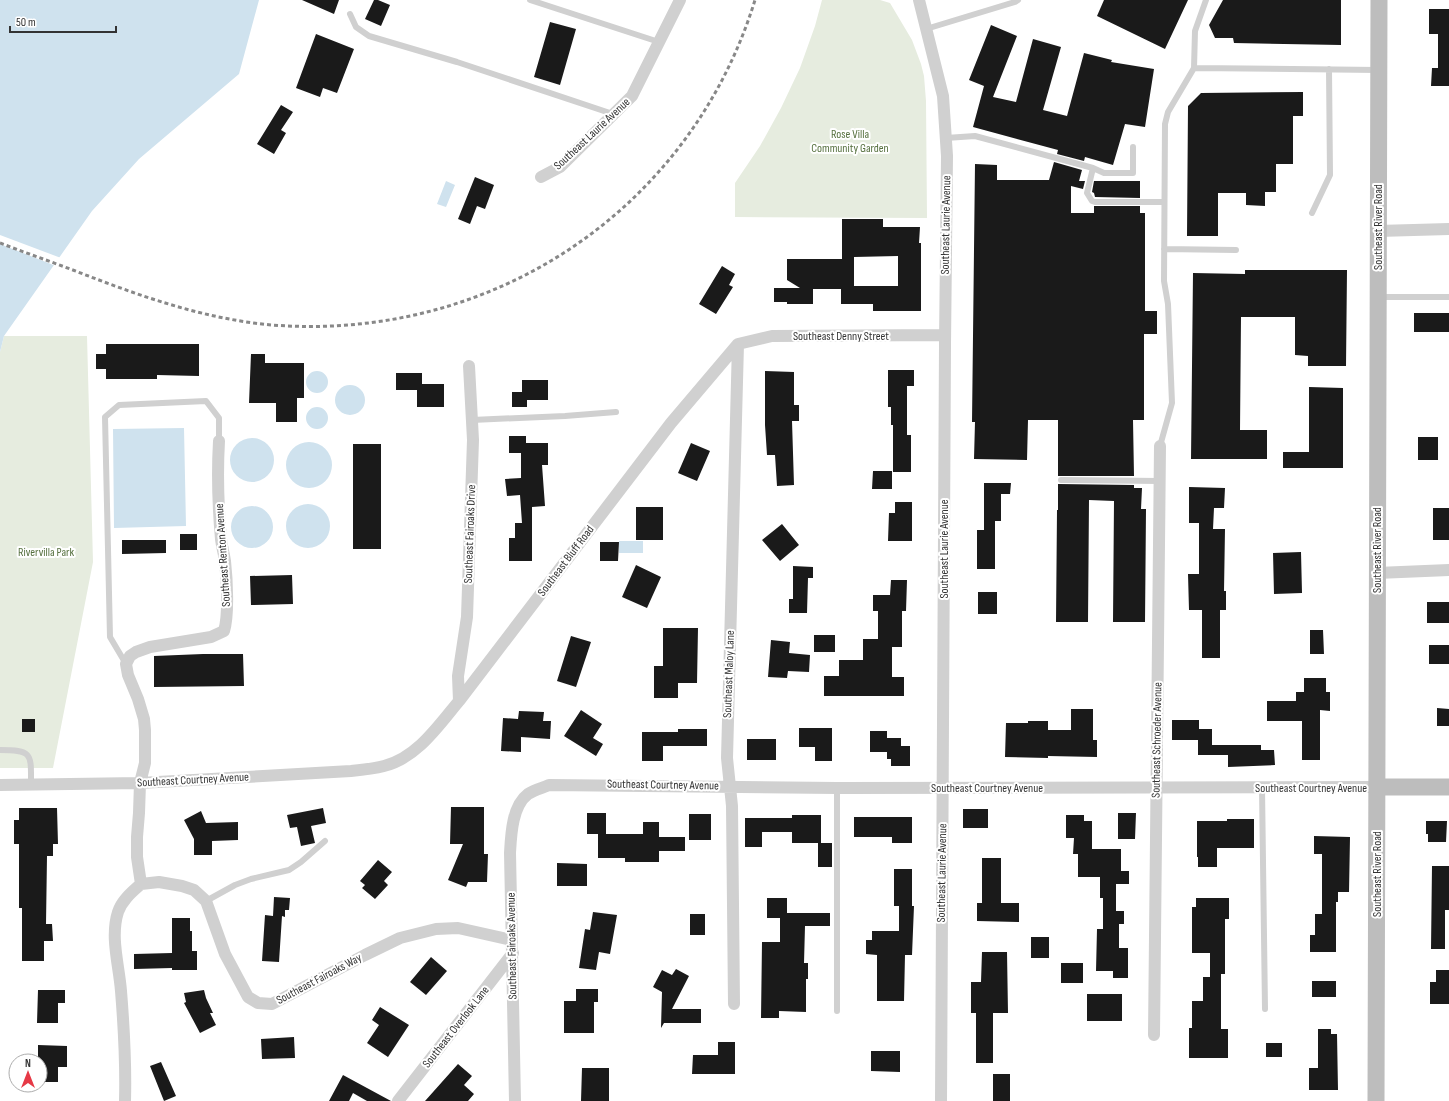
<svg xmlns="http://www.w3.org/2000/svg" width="1449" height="1101" font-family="'Sofia Sans Condensed',sans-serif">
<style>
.green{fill:#e6ecdf}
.water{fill:#cfe2ee}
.pier{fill:#fff}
.building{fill:#1a1a1a;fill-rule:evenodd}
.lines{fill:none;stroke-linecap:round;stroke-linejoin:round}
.lane{stroke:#d0d0d0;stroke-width:6}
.street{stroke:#d0d0d0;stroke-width:12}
.secondary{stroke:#bdbdbd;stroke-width:17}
.rail{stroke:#888;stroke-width:3;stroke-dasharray:4 3;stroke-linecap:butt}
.labels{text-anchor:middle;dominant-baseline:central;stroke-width:4;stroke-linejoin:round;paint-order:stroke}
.street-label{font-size:12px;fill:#333;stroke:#fff}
.park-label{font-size:12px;fill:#56703f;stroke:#fff}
</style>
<rect width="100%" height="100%" fill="#fff"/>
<path class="green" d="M822,0H880L890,3L912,40L921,64L924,76L926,101L927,218L735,217V183L760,146L781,108L800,68L815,26Z
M4,336H87L93,562L53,768H0V352Z"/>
<path class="water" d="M0,0H259L239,74L139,159L92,211L4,336L0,352Z
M446,181L455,185L446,207L437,204Z
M306 382a11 11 0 1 1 22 0a11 11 0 1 1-22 0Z
M335 400a15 15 0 1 1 30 0a15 15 0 1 1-30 0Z
M306 418a11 11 0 1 1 22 0a11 11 0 1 1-22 0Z
M184,428L186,526L114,528L113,429Z
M230 460a22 22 0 1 1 44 0a22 22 0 1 1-44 0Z
M286 465a23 23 0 1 1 46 0a23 23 0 1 1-46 0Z
M286 526a22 22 0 1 1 44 0a22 22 0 1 1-44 0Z
M231 527a21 21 0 1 1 42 0a21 21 0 1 1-42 0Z
M619,541H643V553H619Z"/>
<path class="pier" d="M0,235L61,258L56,266L0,244Z"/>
<path class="building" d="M302,0H339L334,14Z
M374,0H378L390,5L381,26L365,19Z
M1104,0H1188L1165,49L1097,16Z
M1223,0H1341V45L1234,43L1233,38H1215L1209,25Z
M1429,9H1449V86H1431L1432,68H1438V34H1429Z
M550,22L576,29L560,85L534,77Z
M991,25L1017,36L993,97L1016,102L1033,39L1061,47L1043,110L1067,116L1084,53L1112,60L1111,62L1154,69L1145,127L1125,124L1113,165L1085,157L1084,161L1057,154L1058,150L973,127L984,86L969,80Z
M316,34L354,49L337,93L323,88L320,97L296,88Z
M1303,92V116H1293V164H1276V192H1265V206L1246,205V193H1218V236H1187L1188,106L1201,93Z
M281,105L293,112L281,130L286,133L274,154L257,144Z
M1054,162L1082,170L1079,181H1085L1083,189L1071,186V213H1094V206H1140V213H1145V311H1157V334H1144V420H1133L1134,476H1058V420H1028L1027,460L974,459L975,422H972L975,164L997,165V180H1049Z
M475,177L494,185L485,209L477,206L470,224L458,219Z
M1094,181H1140V198L1095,197L1094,193L1092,192Z
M842,219H883V227H920L919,243H921V311H873V304H841V289H813V304H787V302H774V288H800L787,280V259H842ZM898,256V286H854V257Z
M722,266L735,274L729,285L733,287L716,314L699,304Z
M1245,270H1347L1346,366H1308V356L1295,355V317H1241L1240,430H1267V459H1191L1193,273L1245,274Z
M1414,313H1449V332H1414Z
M106,344H199V376L157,375V379H106V369H96V354H106Z
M251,354H265V363H304V398H297V422H276V403H249Z
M888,370H914V386H907V435H911V472H893V425H891V407H888Z
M765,371L794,372V405H799V421H792L794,485L777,486L775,455H767L765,425Z
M396,373H422V384H444V407H417V390H396Z
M522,380H548V400H527V407H512V392H522Z
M1309,387L1343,388V468H1283V452H1309Z
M509,436H526V443H548V465H542L545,506L532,507V561H509V538H515V523H522L520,495L507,496L505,479L521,478V453H509Z
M1418,437H1438V460H1418Z
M691,443L710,451L697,481L678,473Z
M353,444H381V549H353Z
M873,471H892V489H872Z
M984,483H1011L1010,494H1001V521H995V569H977V530H984Z
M1058,484L1134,485V488H1142L1141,509H1146L1145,622H1113L1114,501L1089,500L1088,622H1056L1057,510H1058Z
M1189,487L1225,488L1224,508H1214L1213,529H1225L1224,591H1226V610H1220V658H1202V610H1189L1188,574H1199V523H1189Z
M895,502H912V541H888L889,513H895Z
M636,507H663V540H636Z
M1433,508H1449V540H1433Z
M782,524L799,545L780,561L762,540Z
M180,534H197V550H180Z
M122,540H166V553L122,554Z
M600,542H619L618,561H600Z
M1301,552L1302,593L1274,594L1273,553Z
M636,565L661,577L647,608L622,597Z
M793,566L813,567V578H808L807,613H789V599H793Z
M292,575L293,604L251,605L250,576Z
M891,580H907L906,611H902V647H892V677H904V696H824V676H839V660H863V639H878V611H873V595H890Z
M978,592H997V614H978Z
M1427,602H1449V623H1427Z
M663,628H698L697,683H678V698H654V666H663Z
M1310,630H1323L1324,654H1310Z
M814,635H835V652H814Z
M571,636L591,642L576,687L557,681Z
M771,640L790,642L789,653L810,655L809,672L788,671L787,678L768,677Z
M1429,645H1449V664H1429Z
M203,654H243L244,686L154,687V656Z
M1304,678H1326V692H1330V711L1320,710V760H1302V721H1267V701H1296V692H1304Z
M1437,708L1449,709V726H1437Z
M1071,709H1093V740H1097V757L1048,756V758L1005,757L1006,723H1028V721H1048V730H1071Z
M581,710L602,724L593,738L603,744L596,756L564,736Z
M519,711L544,712L543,721H551L550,739L521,737V752L501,751L503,718L518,719Z
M22,719H35V732H22Z
M1172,720H1199V729H1212V745H1261V750H1274L1275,765L1228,767V755H1198V740H1172Z
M799,728H832V761H815V747H799Z
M678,729H707V746H663V761H642V732H678Z
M870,731H887V738H901V746H910V766H891V759H887V752H870Z
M747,739H776V760H747Z
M451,807H484V854H488L487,882H468L466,887L448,880L463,844H450Z
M19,808H57L58,844H53V856H47L46,924H52L53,941H44V961H22V908H19V844H14V820H19Z
M323,808L326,823L311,826L315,843L301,846L297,827L290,828L287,815Z
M963,809H988V828H963Z
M201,811L206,823L238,822V840L212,841V855H194V839L184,820Z
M587,813H606V834H643V822H659V837H685V851H659V862H625V858H598V834H587Z
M1118,813H1136L1135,839H1118Z
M689,814H711V840H689Z
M792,815H821V843H832V867H818V843H792V832H762V847H745V818H792Z
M1066,815H1084V821H1092V849H1121V871H1129V884H1116V911H1124V924H1119V948H1128V978H1113V971H1096L1097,929H1103V898H1100V877H1078V854H1073L1074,838H1066Z
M854,817H912V843H892V837H854Z
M1227,819H1254V848H1217V867H1198V857H1197V821H1227Z
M1426,821H1447L1446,842H1428V834H1426Z
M1314,836L1350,837L1349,892H1338V902H1336V952H1310V935H1315V914H1322V854H1314Z
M982,858H1001V903H1019V922L977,921V903H982Z
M378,860L392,872L384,881L388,885L375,899L362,888L365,885L360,881Z
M557,863L587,864V886H557Z
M1432,866H1449V910H1445V949H1431Z
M894,869H912V906H914L912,955H905L904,1001H877V955L866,954V940H872V931H899V906H894Z
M274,897L290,898L289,910H285V917L282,916L279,962L262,961L265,915L273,916Z
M767,898H787V913H830V926H805L804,963H808V979H806V1012L779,1011V1018H761L762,942H780V918H767Z
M1196,898H1229V919H1225V974H1221V1029H1228V1058H1189V1028H1192V1001H1203V977H1210V953H1192V907H1196Z
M593,912L617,915L610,954L599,952L596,970L579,968L585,929L590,930Z
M690,914H705V935H690Z
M172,918H190V931H192V951H197V970H172V968L134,969V954L172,953Z
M1031,937H1049V958H1031Z
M982,952H1007L1008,1013H993V1063H976V1013H971V982H981Z
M431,957L447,971L426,995L410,982Z
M1061,963H1083V983H1061Z
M676,969L689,976L672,1009H701V1023H664L661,1028L662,992L653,987L662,970L672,975Z
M1436,970H1449V1004H1430V982H1436Z
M1312,981H1336V997H1312Z
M576,989H598V1002H594V1033H564V1001H576Z
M38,990H65V1003H58V1023H37Z
M204,990L206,998L213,1013H210L216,1025L200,1033L184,1003L186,1002L184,993Z
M1087,994H1122V1021H1087Z
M380,1007L409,1025L388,1057L367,1043L379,1025L372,1020Z
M1318,1029H1331V1034H1337L1338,1090H1309V1068H1318Z
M294,1037L295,1058L262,1059L261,1039Z
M718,1042H735V1074H692L693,1055H718Z
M1266,1043H1282V1057H1266Z
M38,1045L67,1046V1067H58V1082H40V1061H38Z
M871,1051H900V1072L871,1071Z
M161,1062L176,1096L164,1101L150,1066Z
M458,1064L472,1076L464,1085L474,1094L468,1101H425Z
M582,1068H609V1101H581Z
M993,1074H1010V1101H993Z
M343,1075L391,1101H367L353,1093L349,1101H329Z"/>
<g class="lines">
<path class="lane" d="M530,0L659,42
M350,14L356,27L369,36L457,62L613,114
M926,29L1015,2L1018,0
M1194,68L1378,70
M946,138L975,136L1093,168L1104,173H1133V147
M1093,168L1087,193L1092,201L1095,202H1164
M1312,213L1330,175L1329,69
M1164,249L1236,250
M1379,297H1449
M472,420L565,416L616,412
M1160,446L1172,403L1168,304L1164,281L1165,124L1168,112L1194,68L1195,31L1206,0
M1061,480L1160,481
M126,664L110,637L105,417L119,405L206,401L219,418V441
M0,750C33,750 31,754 31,784
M837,788V1011
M1262,788L1265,1009
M206,901L235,885L251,879L289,870L301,862L325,841"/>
<path class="street" d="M919,0L943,96L947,156L945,345L941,1101
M541,177L560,167L632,96L680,0
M1378,231L1449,229
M738,344L772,336L945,335
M1377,573L1449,570
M459,701L458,676L467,617L473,440L469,366
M0,785L140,783L351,771C362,770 373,769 384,766C417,758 439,725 459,701L671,423L738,344
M141,884L159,882L182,886L194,890L206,901L225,954L248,997L258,1003L272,1004L365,955L400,938L436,929L458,928L512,940
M734,1004L732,806L727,758L738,344
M1154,1035L1160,446
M125,1101C126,1064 124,1028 121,991C119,965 110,937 118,912C122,900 132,892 141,884L137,857V837L139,813L140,783L145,763V730L144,719L138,699L128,675L126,664L130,656L136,652L150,647L211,637L224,631C229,615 227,579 225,561C224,554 222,547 221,539C218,505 217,475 219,441
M398,1101L513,953
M515,1101L510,853C511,835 512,806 528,794C534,790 542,788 549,785L837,788L1378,787"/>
<path class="secondary" d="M1378,787H1449
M1376,1101L1379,0"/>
<path class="rail" d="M0,243C26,253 52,262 78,272C140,296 204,319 272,325C491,342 690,211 755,0"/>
</g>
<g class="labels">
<g class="street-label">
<text transform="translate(592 134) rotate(-43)">Southeast Laurie Avenue</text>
<text transform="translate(946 225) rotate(-89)">Southeast Laurie Avenue</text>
<text transform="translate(1378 227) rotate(-90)">Southeast River Road</text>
<text x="841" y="336">Southeast Denny Street</text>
<text transform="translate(470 534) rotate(-88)">Southeast Fairoaks Drive</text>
<text transform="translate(944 549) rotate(-90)">Southeast Laurie Avenue</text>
<text transform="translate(1377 550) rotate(-90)">Southeast River Road</text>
<text transform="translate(223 555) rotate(-94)">Southeast Renton Avenue</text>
<text transform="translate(566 561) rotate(-53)">Southeast Bluff Road</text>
<text transform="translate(729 674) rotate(-88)">Southeast Maloy Lane</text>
<text transform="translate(1157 740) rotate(-89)">Southeast Schroeder Avenue</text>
<text transform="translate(193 780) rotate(-3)">Southeast Courtney Avenue</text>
<text transform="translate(663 785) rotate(1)">Southeast Courtney Avenue</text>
<text x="987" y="788">Southeast Courtney Avenue</text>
<text x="1311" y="788">Southeast Courtney Avenue</text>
<text transform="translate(942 873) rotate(-89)">Southeast Laurie Avenue</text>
<text transform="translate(1377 874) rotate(-90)">Southeast River Road</text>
<text transform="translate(512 946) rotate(-91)">Southeast Fairoaks Avenue</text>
<text transform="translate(319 979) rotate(-28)">Southeast Fairoaks Way</text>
<text transform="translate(456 1027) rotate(-52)">Southeast Overlook Lane</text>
</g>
<g class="park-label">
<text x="850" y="134">Rose Villa<tspan x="850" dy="14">Community Garden</tspan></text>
<text x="46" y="552">Rivervilla Park</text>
</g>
</g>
<g transform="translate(28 1073)"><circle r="19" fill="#ffffff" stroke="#adadad"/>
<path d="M0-3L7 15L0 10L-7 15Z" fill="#e63946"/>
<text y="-6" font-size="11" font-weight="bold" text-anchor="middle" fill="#333333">N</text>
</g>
<path d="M10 26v6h106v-6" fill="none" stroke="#333333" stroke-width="2"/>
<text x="16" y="26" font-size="12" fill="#333333" stroke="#ffffff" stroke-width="3" paint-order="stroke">50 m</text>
</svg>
